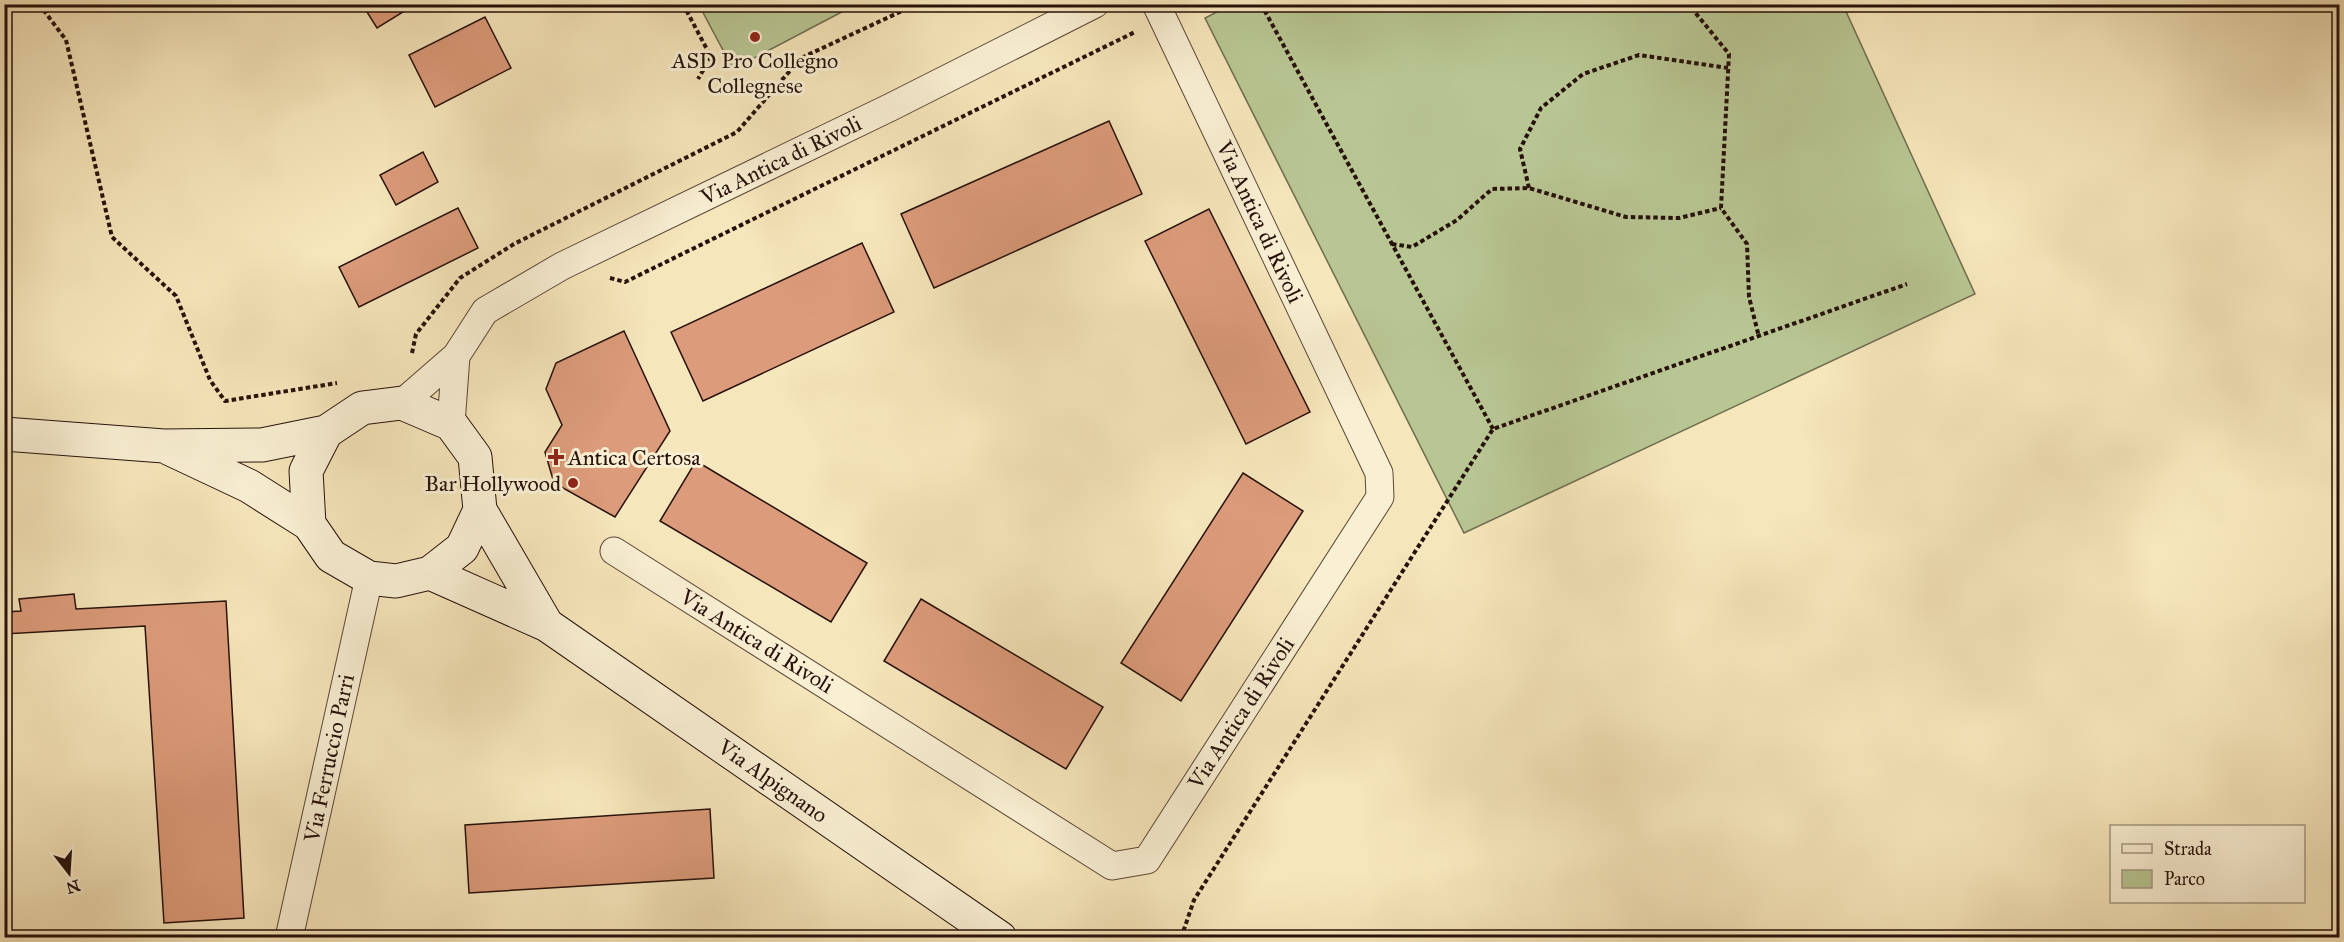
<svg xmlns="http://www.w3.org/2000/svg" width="2344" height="942" font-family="'IM FELL Great Primer',serif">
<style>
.green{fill:#b8c693;stroke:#6f6c4e;stroke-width:1.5}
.building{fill:#dc9b7a;stroke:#26110a;stroke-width:1.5}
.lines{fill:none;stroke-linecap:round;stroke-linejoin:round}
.street-casing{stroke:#5a4636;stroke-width:29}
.secondary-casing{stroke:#26110a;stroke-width:35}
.path{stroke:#26110a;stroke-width:4;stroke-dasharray:4.5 3;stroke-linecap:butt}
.street{stroke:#f9efd3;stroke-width:27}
.secondary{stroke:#f9efd3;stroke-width:33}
.poi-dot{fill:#8f2418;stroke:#f9efd3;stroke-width:2}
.labels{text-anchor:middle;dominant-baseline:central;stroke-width:6;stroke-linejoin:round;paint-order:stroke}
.poi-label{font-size:22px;fill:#26110a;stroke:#f9efd3}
.street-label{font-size:22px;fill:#26110a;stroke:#f9efd3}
</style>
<rect width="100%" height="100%" fill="#f6e6bb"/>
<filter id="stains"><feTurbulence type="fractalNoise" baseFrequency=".00333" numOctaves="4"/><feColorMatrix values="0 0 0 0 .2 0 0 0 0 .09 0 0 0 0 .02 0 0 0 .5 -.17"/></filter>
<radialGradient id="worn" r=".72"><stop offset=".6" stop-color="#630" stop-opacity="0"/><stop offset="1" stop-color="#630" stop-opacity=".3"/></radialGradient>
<path class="green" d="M1232,4L1843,5L1975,294L1464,533L1205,18Z
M699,5H855L733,69Z"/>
<path class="building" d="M362,4H416L377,28Z
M485,17L511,68L435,107L409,55Z
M1109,121L1142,194L934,288L901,214Z
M423,152L438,182L396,205L380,175Z
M458,208L478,248L359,307L339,267Z
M1209,209L1310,412L1246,444L1145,241Z
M862,243L894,312L703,401L671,332Z
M624,331L670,431L615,517L554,483L545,452L562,425L546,389L556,363Z
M696,461L867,563L831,622L660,521Z
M1243,473L1303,511L1181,701L1121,663Z
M74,594L76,609L226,601L244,918L164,923L145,626L4,634V612L21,611L19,599Z
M921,599L1103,707L1066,769L884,661Z
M710,809L714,878L469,893L465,825Z"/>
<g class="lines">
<defs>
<path id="street" d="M402,403L456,356L485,311L562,266L891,107L1095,4
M451,424L456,356
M614,551L1112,866L1147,860L1380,497L1379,473L1156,4
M289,938L369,578"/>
<path id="secondary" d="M4,434L164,446L262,445L326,432L362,408L402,403L451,424L475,457L480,510L462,548L430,573L396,581L369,578L331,556L309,524L249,486L164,446
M480,510L547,625
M309,524L306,471L326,432
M430,573L547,625L1000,938"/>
</defs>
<use href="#street" class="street-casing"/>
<use href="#secondary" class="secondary-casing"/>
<path class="path" d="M39,4L66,40L112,237L176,296L210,380L225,401L337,383
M683,4L711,57L698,79
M1261,4L1493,429
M1684,4L1694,11L1729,54L1721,208L1747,244L1749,297L1759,337
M1529,188L1520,149L1541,108L1583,74L1639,55L1728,68
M1392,244L1412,247L1457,220L1492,189L1529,188L1626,217L1679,218L1721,208
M610,278L625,282L1135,32
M412,353L416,334L460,278L514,244L737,132L801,58L917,4
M1181,938L1194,900L1493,429L1907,284"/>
<use href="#street" class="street"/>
<use href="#secondary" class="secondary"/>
</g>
<g class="poi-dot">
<circle cx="755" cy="37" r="6"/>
<path d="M553 448h6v6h6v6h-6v6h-6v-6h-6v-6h6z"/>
<circle cx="573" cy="483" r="6"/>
</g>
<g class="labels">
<g class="poi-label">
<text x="755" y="60">ASD Pro Collegno<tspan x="755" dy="25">Collegnese</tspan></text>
<text x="568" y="457" text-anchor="start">Antica Certosa</text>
<text x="561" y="483" text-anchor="end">Bar Hollywood</text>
</g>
<g class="street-label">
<text transform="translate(781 160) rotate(-26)">Via Antica di Rivoli</text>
<text transform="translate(1260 222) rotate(65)">Via Antica di Rivoli</text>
<text transform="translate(757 641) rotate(32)">Via Antica di Rivoli</text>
<text transform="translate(1241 713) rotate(-57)">Via Antica di Rivoli</text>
<text transform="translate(329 758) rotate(-78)">Via Ferruccio Parri</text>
<text transform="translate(773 781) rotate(35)">Via Alpignano</text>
</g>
</g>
<rect width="2344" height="942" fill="none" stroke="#f6e6bb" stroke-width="24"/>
<rect x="6" y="6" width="2332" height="930" fill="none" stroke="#26110a" stroke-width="3"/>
<rect x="12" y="12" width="2320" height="918" fill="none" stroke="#26110a" stroke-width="1.5"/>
<rect x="2110" y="825" width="195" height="78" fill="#f9efd3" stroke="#a59683" stroke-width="1.5"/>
<rect x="2122" y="844" width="30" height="9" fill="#f9efd3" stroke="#a59683" stroke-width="1.5"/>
<text x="2164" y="855" font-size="18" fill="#26110a">Strada</text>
<rect x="2122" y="870" width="30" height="18" fill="#b8c693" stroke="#a59683" stroke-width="1.5"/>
<text x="2164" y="885" font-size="18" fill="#26110a">Parco</text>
<g transform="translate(69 873) rotate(163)" stroke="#f9efd3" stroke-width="4.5" paint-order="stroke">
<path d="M0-4.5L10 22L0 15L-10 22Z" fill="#26110a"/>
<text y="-9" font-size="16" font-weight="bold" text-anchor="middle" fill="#26110a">N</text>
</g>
<rect width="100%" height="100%" filter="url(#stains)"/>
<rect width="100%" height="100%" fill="url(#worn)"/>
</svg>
